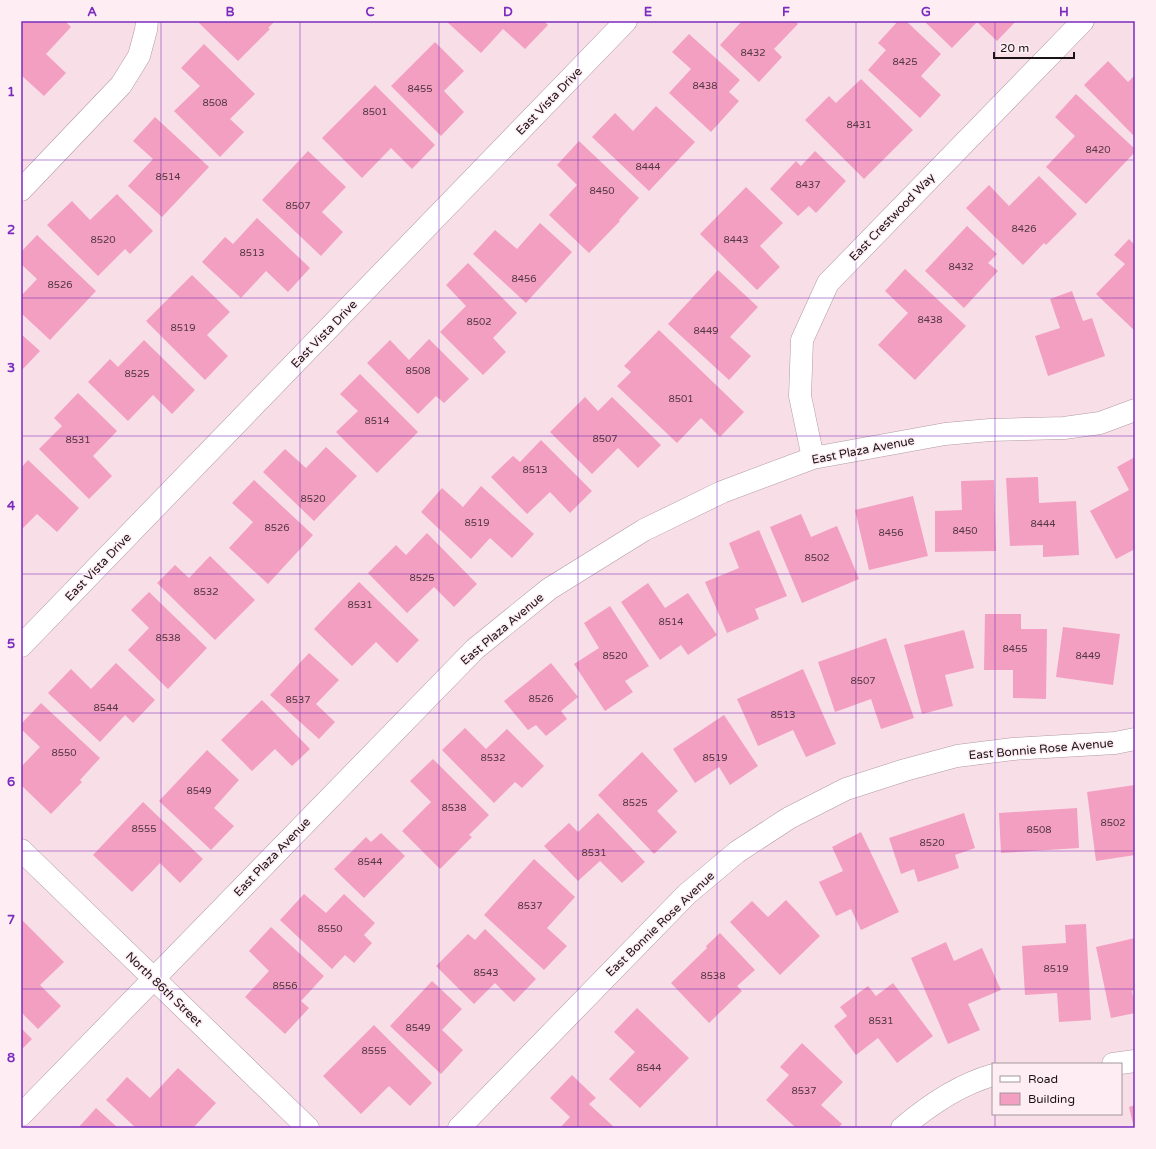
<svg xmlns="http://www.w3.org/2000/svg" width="1156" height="1149" font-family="'Varela Round',sans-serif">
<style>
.building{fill:#f39fc1}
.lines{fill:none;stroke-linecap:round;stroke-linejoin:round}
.minor-casing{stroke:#b29aa3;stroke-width:23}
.minor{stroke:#fff;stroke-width:22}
.grid{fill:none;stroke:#7b2cbf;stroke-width:1;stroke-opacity:0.55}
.labels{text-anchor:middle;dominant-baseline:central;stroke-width:3;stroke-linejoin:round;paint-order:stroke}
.number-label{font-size:10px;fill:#523642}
.street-label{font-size:12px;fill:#1c1317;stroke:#feeef4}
.neatline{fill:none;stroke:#7b2cbf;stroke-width:1.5}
.grid-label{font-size:13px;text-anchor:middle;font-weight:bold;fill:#7b2cbf}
</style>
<rect width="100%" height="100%" fill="#f8dee7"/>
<path class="building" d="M21,21H65L71,27L46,54L66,73L44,96L21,75Z
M201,21H275L268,28L270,29L238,61L199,23Z
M446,21H544L548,25L525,49L503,29L481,53Z
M742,21H795L798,24L774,49L782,57L759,82L720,45Z
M898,21H906L941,54L921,76L941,95L920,118L868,70L886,50L878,43Z
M924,21H1016L997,41L977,22L952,48Z
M689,34L740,80L729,92L739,101L711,132L669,93L691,69L672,52Z
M435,42L464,71L444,91L464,112L441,136L391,86Z
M204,44L255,94L230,119L244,132L220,157L174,111L200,86L181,68Z
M1108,61L1128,82L1135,75V137L1084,85Z
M861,79L913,130L864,179L805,120L829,96L836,103Z
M375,85L435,145L412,169L391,148L362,178L322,138Z
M1076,94L1135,149V152L1086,204L1046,167L1075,136L1055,117Z
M656,106L695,142L649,191L592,137L615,113L633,131Z
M155,117L209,167L162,217L128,186L153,159L133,141Z
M579,141L639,198L619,220L620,221L589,253L549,215L577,185L557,165Z
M308,151L346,187L322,212L343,232L321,256L262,200Z
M815,151L846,181L816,213L809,206L798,216L770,189L796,161L801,166Z
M1039,176L1077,214L1046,245L1044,243L1023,265L966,208L989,185L1009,206Z
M746,187L783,223L760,246L780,267L757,290L700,234Z
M117,194L153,231L130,254L125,249L98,276L47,225L72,201L90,220Z
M257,218L310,268L288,292L266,271L241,298L202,262L225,237L233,244Z
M540,223L572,252L526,303L473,254L495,230L517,249Z
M967,226L997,254L988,263L998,271L964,308L925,271Z
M37,235L96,291L50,340L21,313V296L37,279L21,264V252Z
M1129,239L1135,245V331L1096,294L1125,264L1114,255Z
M468,263L517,313L493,338L506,352L483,375L440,332L466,306L446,285Z
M905,269L966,326L915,380L878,345L908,313L885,291Z
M718,270L758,307L730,337L751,356L729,380L668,324Z
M192,275L230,312L207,335L228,356L205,380L146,321Z
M1072,291L1083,321L1092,318L1105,356L1048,376L1035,336L1060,328L1050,299Z
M659,330L744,412L720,437L701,418L677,443L617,386L631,372L624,366Z
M21,334L40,351L21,371Z
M429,339L469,379L444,403L436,396L418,414L367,363L390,340L409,360Z
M144,340L195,390L172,414L153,395L128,421L88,382L110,359L118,367Z
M360,374L418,432L377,473L336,432L358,411L340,394Z
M78,393L117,431L93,456L112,476L89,499L39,449L62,426L54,418Z
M585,397L598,411L612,397L661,445L638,468L618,448L592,474L550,432Z
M541,440L592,491L570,513L550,492L527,514L491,477L513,456L520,462Z
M326,447L357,476L314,521L263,472L285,449L306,468Z
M1135,457V549L1116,559L1090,511L1129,490L1117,467Z
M28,460L79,508L57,532L37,514L21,530V468Z
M1038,477L1039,503L1076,501L1079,555L1043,557V545L1010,546L1006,478Z
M254,480L313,535L268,584L229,548L253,522L232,503Z
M994,480L996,551L935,552V511L962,510L961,481Z
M481,486L534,534L512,558L490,538L471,559L421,512L442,488L463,507Z
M913,496L928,556L869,570L855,510Z
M801,514L811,537L837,526L859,579L802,603L770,527Z
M759,530L787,596L755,609L759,619L727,633L705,582L739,568L729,543Z
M427,533L477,584L454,607L434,587L407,613L368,573L396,545L406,555Z
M210,556L255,600L215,640L157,583L175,565L189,578Z
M359,582L419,640L397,663L376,642L352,666L314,629Z
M648,583L665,608L688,593L717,635L688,655L681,645L660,660L621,602Z
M149,592L207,648L168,689L128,650L149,628L131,610Z
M610,606L649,666L625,681L633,692L605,711L574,664L599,648L584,623Z
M985,614H1021V629H1047L1046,699L1013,698V670H984Z
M1063,627L1120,634L1113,685L1056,677Z
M964,630L974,668L945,675L953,706L922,714L904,645Z
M886,638L914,718L881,729L871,699L835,712L818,662Z
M309,653L339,680L316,704L335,722L319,739L270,695Z
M116,663L155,700L133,723L125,715L100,742L48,693L71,669L91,689Z
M551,663L578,697L561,711L567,719L546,736L536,725L528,730L504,701Z
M803,669L836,744L806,757L793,730L758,746L737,699Z
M262,700L310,749L292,766L275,749L252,771L221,740Z
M41,703L100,758L80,780L82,782L51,814L21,785V767L40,747L21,729V724Z
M724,715L758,766L730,785L719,767L695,783L673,749Z
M465,728L486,749L507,729L544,766L522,788L515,782L494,803L442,750Z
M207,750L239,780L214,808L234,826L211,850L159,801Z
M642,752L678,791L657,811L677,832L654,854L598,795Z
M433,759L489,815L469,835L472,837L440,869L402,831L431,802L410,781Z
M1135,785V855L1096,861L1087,792Z
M143,802L203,859L180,883L160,863L132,892L93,855Z
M1077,808L1079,848L1001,853L999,813Z
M598,813L645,862L622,883L600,861L578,881L544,846L569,823L578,832Z
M964,813L975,848L955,855L959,868L918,882L914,869L901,874L889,838Z
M861,832L899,912L861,930L851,909L836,916L819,882L843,871L832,847Z
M381,833L405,856L364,898L334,869L366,837L371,842Z
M534,859L575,897L547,928L567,946L544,970L484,915Z
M304,894L326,913L344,894L375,923L364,935L372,943L354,963L345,955L332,969L280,920Z
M786,900L820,936L780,975L730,922L752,901L768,917Z
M21,919L64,962L40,985L61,1006L38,1029L21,1012Z
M1086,924L1091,1020L1059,1022L1057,993L1025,995L1022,946L1066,943L1065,925Z
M271,927L324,976L301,1001L309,1008L285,1034L245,997L269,971L249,951Z
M485,929L536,979L514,1002L495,983L474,1004L436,966L468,934L475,940Z
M720,933L755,970L737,986L742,991L709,1023L671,983L707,948L706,946Z
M1135,938V990L1132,991L1135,1005V1013L1111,1018L1096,947Z
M946,942L954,961L982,948L1001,990L968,1004L980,1030L948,1044L911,958Z
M432,981L462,1009L442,1030L463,1050L441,1074L390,1026Z
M893,983L933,1036L897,1063L878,1038L856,1055L834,1026L847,1016L840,1007L868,986L876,996Z
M637,1008L689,1058L640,1108L609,1079L635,1052L614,1032Z
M374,1025L432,1083L410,1106L389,1086L361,1114L323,1076Z
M21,1028L32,1039L21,1050Z
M802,1043L843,1082L821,1105L842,1124L838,1128H796L766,1100L789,1075L780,1067Z
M178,1068L216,1103L193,1128H136L106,1100L127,1077L150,1098Z
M572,1075L596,1098L589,1104L615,1128H560L570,1117L550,1098Z
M1135,1105V1128H1134L1129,1107Z
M96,1108L118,1128H78Z"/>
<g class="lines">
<defs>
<path id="minor" d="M21,190L121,85L139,56L146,30L147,21
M813,458L800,396L802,340L828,283L1083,21
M21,646L626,21
M21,850L308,1128
M1113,1064L1135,1061
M21,1115L475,649L549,589L644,530L722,492L813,458L945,434L990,430L1064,428L1100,423L1135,410
M459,1128L687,894L737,852L789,818L846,789L905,770L957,756L1013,749L1115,743L1135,739
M902,1128C929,1105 958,1085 993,1075"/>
</defs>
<use href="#minor" class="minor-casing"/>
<use href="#minor" class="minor"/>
</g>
<path class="grid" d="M161,21V1128M300,21V1128M439,21V1128M578,21V1128M717,21V1128M856,21V1128M995,21V1064M21,160H1135M21,298H1135M21,436H1135M21,574H1135M21,713H1135M21,851H1135M21,989H1135M995,1114V1128"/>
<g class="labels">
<g class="number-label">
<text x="753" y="53">8432</text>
<text x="905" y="62">8425</text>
<text x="705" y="86">8438</text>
<text x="420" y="89">8455</text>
<text x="215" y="103">8508</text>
<text x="375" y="112">8501</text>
<text x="859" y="125">8431</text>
<text x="1098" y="150">8420</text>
<text x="648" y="167">8444</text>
<text x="168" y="177">8514</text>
<text x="808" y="185">8437</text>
<text x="602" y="191">8450</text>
<text x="298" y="206">8507</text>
<text x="1024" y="229">8426</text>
<text x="103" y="240">8520</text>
<text x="736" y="240">8443</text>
<text x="252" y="253">8513</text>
<text x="961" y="267">8432</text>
<text x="524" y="279">8456</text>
<text x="60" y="285">8526</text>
<text x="930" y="320">8438</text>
<text x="479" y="322">8502</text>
<text x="183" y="328">8519</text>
<text x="706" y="331">8449</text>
<text x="418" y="371">8508</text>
<text x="137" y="374">8525</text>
<text x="681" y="399">8501</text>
<text x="377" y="421">8514</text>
<text x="605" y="439">8507</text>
<text x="78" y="440">8531</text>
<text x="535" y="470">8513</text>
<text x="313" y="499">8520</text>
<text x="477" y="523">8519</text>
<text x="1043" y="524">8444</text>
<text x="277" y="528">8526</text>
<text x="965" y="531">8450</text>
<text x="891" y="533">8456</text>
<text x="817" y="558">8502</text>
<text x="422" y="578">8525</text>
<text x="206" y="592">8532</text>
<text x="360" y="605">8531</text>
<text x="671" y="622">8514</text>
<text x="168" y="638">8538</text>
<text x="1015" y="649">8455</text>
<text x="615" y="656">8520</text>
<text x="1088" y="656">8449</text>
<text x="863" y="681">8507</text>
<text x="541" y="699">8526</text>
<text x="298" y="700">8537</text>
<text x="106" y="708">8544</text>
<text x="783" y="715">8513</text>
<text x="64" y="753">8550</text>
<text x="493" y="758">8532</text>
<text x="715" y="758">8519</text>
<text x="199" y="791">8549</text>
<text x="635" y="803">8525</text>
<text x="454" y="808">8538</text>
<text x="1113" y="823">8502</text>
<text x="144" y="829">8555</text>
<text x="1039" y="830">8508</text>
<text x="932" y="843">8520</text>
<text x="594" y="853">8531</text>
<text x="370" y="862">8544</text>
<text x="530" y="906">8537</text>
<text x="330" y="929">8550</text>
<text x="1056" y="969">8519</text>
<text x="486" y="973">8543</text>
<text x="713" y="976">8538</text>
<text x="285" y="986">8556</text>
<text x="881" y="1021">8531</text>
<text x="418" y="1028">8549</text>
<text x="374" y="1051">8555</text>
<text x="649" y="1068">8544</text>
<text x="804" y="1091">8537</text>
</g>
<g class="street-label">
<text transform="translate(549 101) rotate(-46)">East Vista Drive</text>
<text transform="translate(892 217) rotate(-46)">East Crestwood Way</text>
<text transform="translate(324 334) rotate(-46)">East Vista Drive</text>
<text transform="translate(863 450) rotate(-11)">East Plaza Avenue</text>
<text transform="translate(98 567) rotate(-46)">East Vista Drive</text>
<text transform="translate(502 629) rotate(-40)">East Plaza Avenue</text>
<text transform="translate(1041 749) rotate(-5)">East Bonnie Rose Avenue</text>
<text transform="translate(272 857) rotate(-46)">East Plaza Avenue</text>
<text transform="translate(660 924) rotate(-44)">East Bonnie Rose Avenue</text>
<text transform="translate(164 989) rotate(44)">North 86th Street</text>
</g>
</g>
<rect width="1156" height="1149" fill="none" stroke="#feeef4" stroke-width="44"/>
<rect x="992" y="1063" width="130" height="52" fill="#feeef4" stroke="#a4969c"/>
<rect x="1000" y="1076" width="20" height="6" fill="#ffffff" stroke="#a4969c"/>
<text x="1028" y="1083" font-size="12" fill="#1c1317">Road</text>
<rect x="1000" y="1093" width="20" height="12" fill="#f39fc1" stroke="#a4969c"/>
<text x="1028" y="1103" font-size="12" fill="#1c1317">Building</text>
<path d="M994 52v6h80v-6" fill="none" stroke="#1c1317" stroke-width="2"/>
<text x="1000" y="52" font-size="12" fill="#1c1317" stroke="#feeef4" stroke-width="3" paint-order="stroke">20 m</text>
<rect x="22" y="22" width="1112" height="1105" class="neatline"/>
<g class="grid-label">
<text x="92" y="16">A</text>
<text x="230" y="16">B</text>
<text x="370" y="16">C</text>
<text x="508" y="16">D</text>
<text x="648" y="16">E</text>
<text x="786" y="16">F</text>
<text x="926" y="16">G</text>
<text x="1064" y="16">H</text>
<text x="11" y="96">1</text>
<text x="11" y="234">2</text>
<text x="11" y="372">3</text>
<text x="11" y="510">4</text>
<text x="11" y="648">5</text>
<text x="11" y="786">6</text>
<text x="11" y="924">7</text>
<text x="11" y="1062">8</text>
</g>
</svg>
